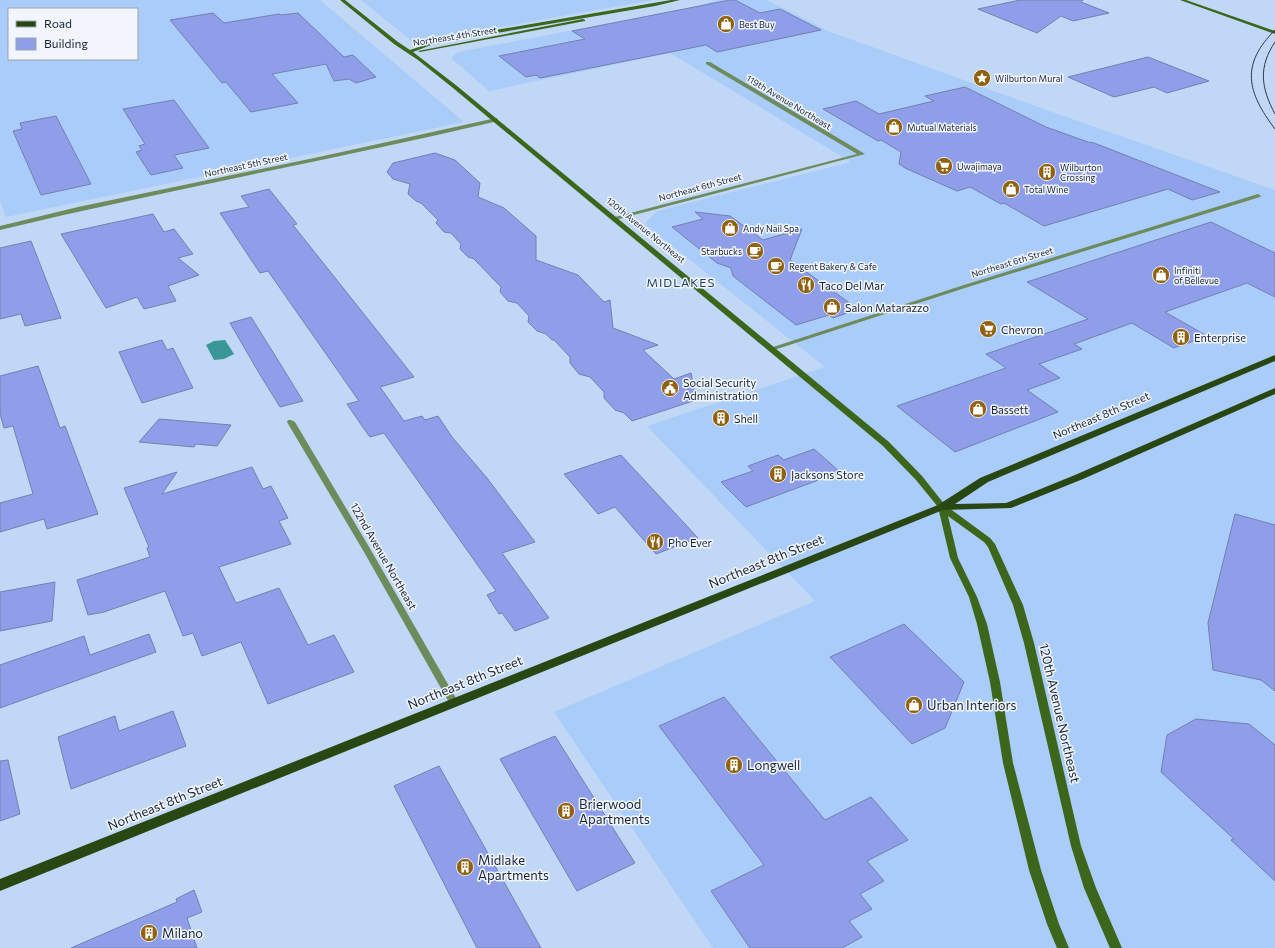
<svg xmlns="http://www.w3.org/2000/svg" width="1275" height="948" font-family="Commissioner,sans-serif">
<style>
.built{fill:#a9ccf8;fill-rule:evenodd}
.water{fill:#389796}
.building{fill:#8f9ee8;stroke:#747fb3}
.lines{fill:none;stroke-linecap:round;stroke-linejoin:round}
.street{fill:#6d8b5c;fill-rule:evenodd}
.secondary{fill:#3b661b;fill-rule:evenodd}
.primary{fill:#294713;fill-rule:evenodd}
.tram{stroke:#2b3a4e;stroke-width:1}
.labels{text-anchor:middle;dominant-baseline:central;stroke-width:3;stroke-linejoin:round;paint-order:stroke}
.far-poi-label{font-size:9px;fill:#152335;stroke:#f2f6fc;text-anchor:start}
.far-street-label{font-size:9px;fill:#152335;stroke:#f2f6fc}
.poi-label{font-size:11px;fill:#152335;stroke:#f2f6fc;text-anchor:start}
.street-label{font-size:11px;fill:#152335;stroke:#f2f6fc}
.neighbourhood-label{font-size:12px;letter-spacing:1px;fill:#1e3f67;stroke:#f2f6fc}
.near-street-label{font-size:13px;fill:#152335;stroke:#f2f6fc}
.near-poi-label{font-size:13px;fill:#152335;stroke:#f2f6fc;text-anchor:start}
</style>
<rect width="100%" height="100%" fill="#c0d7f5"/>
<path class="built" d="M0,0H320L464,122L6,217L0,201ZM9,9H137V59H9Z
M361,0H653L413,42Z
M717,0H767L828,31L1052,112L1275,190V948H713L554,712L815,601L647,426L825,367L645,224L657,211L851,162L670,53L489,91L451,58L458,52L691,8Z"/>
<path class="water" d="M225,340L234,354L224,359L214,360L206,345L214,341Z"/>
<path class="building" d="M730,0H735L760,13L780,9L821,30L717,52L706,45L540,78L536,75L526,77L499,56L585,39L572,31Z
M1020,0H1083L1081,2L1109,13L1073,21L1061,16L1037,33L978,9Z
M213,13L224,23L279,14L281,15L298,13L344,57L353,55L376,77L356,83L349,79L334,81L326,64L272,74L298,103L251,112L226,82L222,83L170,20Z
M1148,57L1209,81L1167,93L1154,87L1114,97L1068,77Z
M965,87L1046,127L1088,142L1094,143L1220,192L1192,200L1168,189L1044,226L1004,203L1001,204L970,187L957,191L905,168L899,164L901,152L881,140L878,141L823,109L856,101L879,114L934,101L925,96Z
M174,100L209,148L174,155L183,168L151,175L136,152L142,150L139,146L145,144L123,109Z
M56,116L91,184L41,195L13,131L22,129L20,123Z
M435,153L455,160L480,183L478,197L504,208L536,236V260L578,275L604,302L610,300L613,328L658,345L643,350L674,379L691,373L696,400L632,421L624,413L615,410L604,398V392L590,377L579,374L570,363V357L554,340H552L546,334L537,331L528,322L529,316L517,303L508,301L500,292L501,287L474,259L468,257L460,249L461,244L451,233L444,232L436,223L438,220L421,203L416,201L408,194L410,184L393,179L387,172L393,163Z
M269,189L297,224L293,225L414,377L380,387L404,421L422,416L425,420L438,416L452,437L487,478L535,542L502,553L549,618L515,631L502,613L499,614L487,595L496,591L384,433L370,437L362,426L347,404L359,401L268,271L260,273L220,213L249,207L241,196Z
M695,212L730,216L763,240L802,229L790,260L858,309L833,318L829,315L796,325L733,276L731,268L717,263L672,227L703,219Z
M153,214L164,232L174,229L193,254L178,258L199,275L168,286L176,301L144,309L137,297L106,308L61,234Z
M1211,222L1275,253V297L1247,283L1165,312L1207,336L1174,348L1132,323L1074,344L1082,349L1039,364L1060,378L1027,390L1058,412L955,452L897,406L1006,368L986,354L1088,319L1027,282Z
M31,241L61,318L25,326L21,314L0,319V248Z
M251,317L276,357L303,401L280,407L259,373L230,323Z
M162,340L167,350L173,348L193,388L142,403L119,352Z
M38,366L60,428L65,426L98,514L47,529L44,519L0,532V503L33,494L13,426L4,428L0,414V376Z
M159,419L231,425L217,446L196,444L194,447L139,442Z
M814,449L840,472L746,507L721,482L753,471L748,466L778,455L784,460Z
M621,455L698,538L656,554L615,507L598,514L564,474Z
M252,467L263,489L271,486L288,518L279,521L291,544L219,567L236,603L279,588L308,645L334,635L354,672L268,704L241,642L202,656L193,633L183,636L165,591L104,612L88,615L77,580L150,557L147,548L149,547L124,488L177,472L162,494Z
M1235,514L1275,525V691L1261,680L1213,670L1208,623Z
M55,582L52,621L0,631V592Z
M904,624L964,682L945,728L912,744L830,657Z
M149,634L156,652L0,708V665L84,636L90,655Z
M724,697L825,820L871,797L908,840L867,861L884,881L860,894L872,909L849,921L862,937L842,948H750L711,891L764,865L659,726Z
M173,711L186,746L71,789L58,737L115,716L119,731Z
M1196,719L1249,724L1275,745V881L1231,840L1234,839L1161,772L1167,735Z
M555,736L635,863L577,891L500,759Z
M8,760L20,814L0,821V761Z
M439,766L541,948H477L394,786Z
M194,890L202,912L187,918L197,948H71L177,902L176,899Z"/>
<g class="lines">
<path class="street" d="M706,62H710L865,154L615,220H611V218L857,154L706,64Z
M496,118L498,119V121C333,160 165,190 0,230V226L78,207L319,157Z
M1258,194L1261,196L1260,197L968,287L774,350H770L769,349L770,348L964,285Z
M288,420H291L295,422L372,552L457,700L459,703L457,706L454,707L451,706L364,552L287,422Z"/>
<path class="secondary" d="M340,0H345L398,42L410,50L428,44L461,36L671,0H680L655,6L450,41L431,45L413,52L457,86L889,442L922,476L945,505L990,538L995,544L1023,605L1034,643L1081,846L1096,888L1122,948H1110L1084,888L1071,846L1024,643L1013,605L988,547L984,542L948,516L958,558L977,597L987,624L1000,682L1013,763L1041,870L1059,924L1069,948H1057L1047,924L1029,870L1003,763L990,682L977,624L969,597L950,558L938,507L916,480L883,446L453,88L418,60L394,44Z
M1180,0H1186L1275,31V34Z
M583,19L585,20V21L420,52L418,51Z"/>
<path class="primary" d="M1275,355V361L988,482L955,504L1006,503L1075,475L1275,388V394L1083,479L1011,508L943,510L0,891V879L938,505L980,478Z"/>
<path class="tram" d="M1275,30C1240,65 1247,92 1275,129
M1275,42C1258,67 1261,88 1275,114"/>
</g>
<defs>
<symbol id="shop-disc" viewBox="-11 -11 22 22"><circle r="9.5" fill="#91620e" stroke="#f2f6fc"/><path d="M-5-2.5h2.3a2.7 3.5 0 0 1 5.4 0H5L5.5 6h-11ZM-1.5-2.5h3a1.5 2.3 0 0 0-3 0Z" fill="#fff"/></symbol>
<symbol id="sight-disc" viewBox="-11 -11 22 22"><circle r="9.5" fill="#91620e" stroke="#f2f6fc"/><path d="M0-6L1.8-2.2L6-1.7L2.9 1.2L3.7 5.4L0 3.3L-3.7 5.4L-2.9 1.2L-6-1.7L-1.8-2.2Z" fill="#fff"/></symbol>
<symbol id="supermarket-disc" viewBox="-11 -11 22 22"><circle r="9.5" fill="#91620e" stroke="#f2f6fc"/><path d="M-6-5.5h2.5l.6 2H6L4.5 2H-2.5L-4.4-4H-6ZM-1.5 3.2a1.3 1.3 0 1 0 .1 0ZM3 3.2a1.3 1.3 0 1 0 .1 0Z" fill="#fff"/></symbol>
<symbol id="building-disc" viewBox="-11 -11 22 22"><circle r="9.5" fill="#91620e" stroke="#f2f6fc"/><path d="M-4-6H4V6H1V3H-1V6H-4ZM-2.5-4.3h1.7v1.8h-1.7ZM.8-4.3h1.7v1.8H.8ZM-2.5-1h1.7V.8h-1.7ZM.8-1h1.7V.8H.8Z" fill="#fff"/></symbol>
<symbol id="cafe-disc" viewBox="-11 -11 22 22"><circle r="9.5" fill="#91620e" stroke="#f2f6fc"/><path d="M-5.5-4.5H6V0H3Q3 3.5 0 3.5H-2.5Q-5.5 3.5-5.5 0ZM3-3.2v2h1.7v-2ZM-6 4.5H4V6H-6Z" fill="#fff"/></symbol>
<symbol id="restaurant-disc" viewBox="-11 -11 22 22"><circle r="9.5" fill="#91620e" stroke="#f2f6fc"/><path d="M-5-6h1v4h1v-4h1v4h1v-4h1v5L-1.5 .5V6h-2V.5L-5-1ZM5-6V6H3V1.5H1.5Q1.5-4 5-6Z" fill="#fff"/></symbol>
<symbol id="civic-disc" viewBox="-11 -11 22 22"><circle r="9.5" fill="#91620e" stroke="#f2f6fc"/><path d="M-.6-6.5H3V-4.5H.6V-3L4-1V1h2V6H-6V1h2V-1L-.6-3ZM-1.2 2.5V6h2.4V2.5Z" fill="#fff"/></symbol>
</defs>
<g fill-rule="evenodd">
<use href="#shop-disc" x="716" y="14" width="20" height="20"/>
<use href="#sight-disc" x="972" y="68" width="20" height="20"/>
<use href="#shop-disc" x="884" y="117" width="20" height="20"/>
<use href="#supermarket-disc" x="934" y="156" width="20" height="20"/>
<use href="#building-disc" x="1037" y="162" width="20" height="20"/>
<use href="#shop-disc" x="1001" y="179" width="20" height="20"/>
<use href="#shop-disc" x="720" y="218" width="20" height="20"/>
<use href="#cafe-disc" x="745" y="241" width="20" height="20"/>
<use href="#cafe-disc" x="766" y="256" width="20" height="20"/>
<use href="#shop-disc" x="1151" y="265" width="20" height="20"/>
<use href="#restaurant-disc" x="796" y="275" width="20" height="20"/>
<use href="#shop-disc" x="822" y="297" width="20" height="20"/>
<use href="#supermarket-disc" x="978" y="319" width="20" height="20"/>
<use href="#building-disc" x="1171" y="327" width="20" height="20"/>
<use href="#civic-disc" x="660" y="378" width="20" height="20"/>
<use href="#shop-disc" x="968" y="399" width="20" height="20"/>
<use href="#building-disc" x="711" y="408" width="20" height="20"/>
<use href="#building-disc" x="768" y="464" width="20" height="20"/>
<use href="#restaurant-disc" x="645" y="532" width="20" height="20"/>
<use href="#shop-disc" x="904" y="695" width="20" height="20"/>
<use href="#building-disc" x="724" y="755" width="20" height="20"/>
<use href="#building-disc" x="556" y="801" width="20" height="20"/>
<use href="#building-disc" x="455" y="857" width="20" height="20"/>
<use href="#building-disc" x="139" y="923" width="20" height="20"/>
</g>
<g class="labels">
<g class="far-poi-label">
<text x="739" y="24">Best Buy</text>
<text x="995" y="78">Wilburton Mural</text>
<text x="907" y="127">Mutual Materials</text>
<text x="957" y="166">Uwajimaya</text>
<text x="1060" y="167">Wilburton<tspan x="1060" dy="10">Crossing</tspan></text>
<text x="1024" y="189">Total Wine</text>
<text x="743" y="228">Andy Nail Spa</text>
<text x="742" y="251" text-anchor="end">Starbucks</text>
<text x="789" y="266">Regent Bakery &amp; Cafe</text>
<text x="1174" y="270">Infiniti<tspan x="1174" dy="10">of Bellevue</tspan></text>
</g>
<g class="far-street-label">
<text transform="translate(455 36) rotate(-9)">Northeast 4th Street</text>
<text transform="translate(789 102) rotate(31)">119th Avenue Northeast</text>
<text transform="translate(246 165) rotate(-12)">Northeast 5th Street</text>
<text transform="translate(700 187) rotate(-15)">Northeast 6th Street</text>
<text transform="translate(646 230) rotate(39)">120th Avenue Northeast</text>
<text transform="translate(1012 262) rotate(-17)">Northeast 6th Street</text>
</g>
<g class="poi-label">
<text x="819" y="285">Taco Del Mar</text>
<text x="845" y="307">Salon Matarazzo</text>
<text x="1001" y="329">Chevron</text>
<text x="1194" y="337">Enterprise</text>
<text x="683" y="382">Social Security<tspan x="683" dy="13">Administration</tspan></text>
<text x="991" y="409">Bassett</text>
<text x="734" y="418">Shell</text>
<text x="791" y="474">Jacksons Store</text>
<text x="668" y="542">Pho Ever</text>
</g>
<g class="street-label">
<text transform="translate(1101 415) rotate(-23)">Northeast 8th Street</text>
<text transform="translate(384 556) rotate(60)">122nd Avenue Northeast</text>
</g>
<g class="neighbourhood-label">
<text x="681" y="282">MIDLAKES</text>
</g>
<g class="near-street-label">
<text transform="translate(766 561) rotate(-22)">Northeast 8th Street</text>
<text transform="translate(465 682) rotate(-22)">Northeast 8th Street</text>
<text transform="translate(1060 713) rotate(77)">120th Avenue Northeast</text>
<text transform="translate(165 803) rotate(-22)">Northeast 8th Street</text>
</g>
<g class="near-poi-label">
<text x="927" y="705">Urban Interiors</text>
<text x="747" y="765">Longwell</text>
<text x="579" y="804">Brierwood<tspan x="579" dy="15">Apartments</tspan></text>
<text x="478" y="860">Midlake<tspan x="478" dy="15">Apartments</tspan></text>
<text x="162" y="933">Milano</text>
</g>
</g>
<rect x="8" y="8" width="130" height="52" fill="#f2f6fc" stroke="#9aa2ac"/>
<rect x="16" y="21" width="20" height="6" fill="#294713" stroke="#9aa2ac"/>
<text x="44" y="28" font-size="12" fill="#152335">Road</text>
<rect x="16" y="38" width="20" height="12" fill="#8f9ee8" stroke="#9aa2ac"/>
<text x="44" y="48" font-size="12" fill="#152335">Building</text>
</svg>
